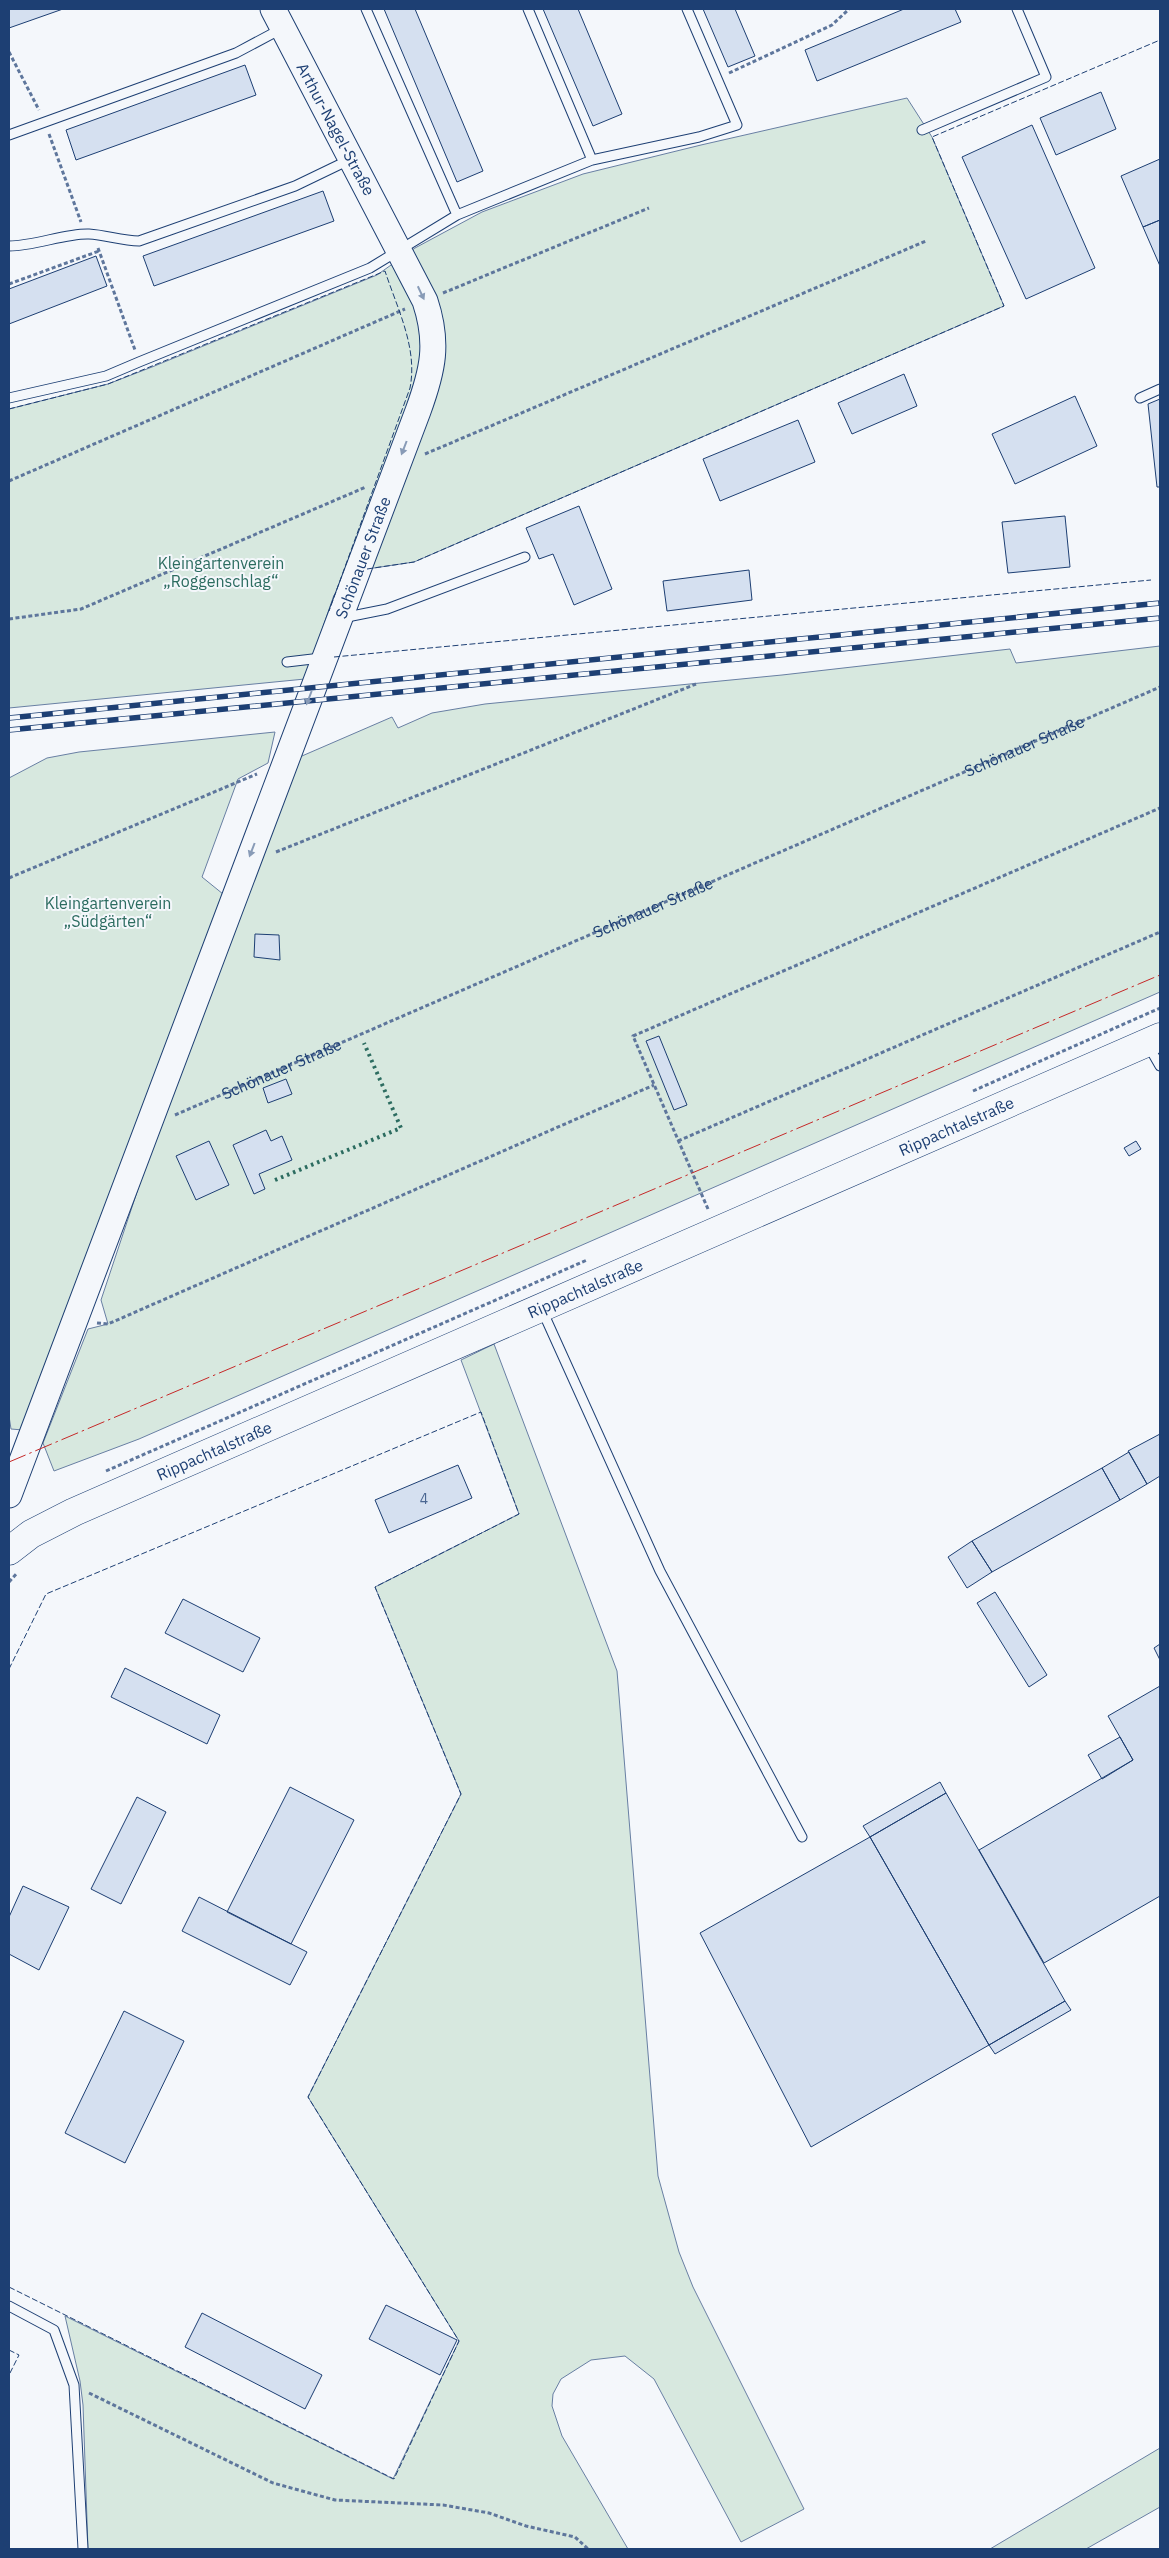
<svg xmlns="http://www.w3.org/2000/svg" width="1169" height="2558" font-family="'IBM Plex Sans',sans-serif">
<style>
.green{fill:#d7e8df;stroke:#687fa3}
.building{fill:#d5e0f0;stroke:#1d3f73}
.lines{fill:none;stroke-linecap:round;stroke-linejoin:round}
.lane-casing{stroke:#1d3f73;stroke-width:11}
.secondary-casing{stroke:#1d3f73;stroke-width:27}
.primary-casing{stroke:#1d3f73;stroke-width:29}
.path{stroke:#5e769c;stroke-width:3;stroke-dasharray:4 2.5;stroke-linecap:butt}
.lane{stroke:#f4f7fb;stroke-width:9}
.secondary{stroke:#f4f7fb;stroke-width:25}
.primary{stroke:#f4f7fb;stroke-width:28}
.rail-casing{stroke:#1d3f73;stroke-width:5.5}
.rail{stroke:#f4f7fb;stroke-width:4;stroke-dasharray:11;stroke-linecap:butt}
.hedge{stroke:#2c6c60;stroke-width:4;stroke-dasharray:2.5 4;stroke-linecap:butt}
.fence{stroke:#1d3f73;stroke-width:1;stroke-dasharray:6 2.5;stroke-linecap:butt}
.power{stroke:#c62828;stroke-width:1;stroke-dasharray:18 4 2.5 4;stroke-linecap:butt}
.oneway{fill:#889bb7}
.labels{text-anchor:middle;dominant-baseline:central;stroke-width:4;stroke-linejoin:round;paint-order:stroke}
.number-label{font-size:14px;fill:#4b6792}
.street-label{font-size:16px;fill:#1d3f73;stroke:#f4f7fb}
.park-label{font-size:16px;fill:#2c6c60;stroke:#f4f7fb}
</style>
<rect width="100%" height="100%" fill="#f4f7fb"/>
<path class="green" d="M907,98L932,137L1004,306L414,562L367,569L334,595L305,679L9,708V409L108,384L152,367L377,275L415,248L482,212L583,174L701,145Z
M1160,646V992L139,1439L54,1471L43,1443L88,1329L108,1324L101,1300L163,1114L295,759L392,717L398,728L432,713L485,704L782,675L1010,649L1016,663Z
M275,732L268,763L238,779L202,877L223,894L23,1430L11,1429L9,1416V778L47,758L79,752Z
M494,1344L617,1671L658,2176L679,2252L693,2287L804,2509L741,2542L654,2379L625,2356L591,2360L561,2379L553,2394L552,2406L562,2436L628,2549H88L83,2405L80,2381L65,2316L393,2479L459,2341L308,2097L461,1794L375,1587L519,1514L461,1360Z
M1160,2448V2507L1086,2549H990Z"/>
<path class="building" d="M9,9H63L9,28Z
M384,9H415L483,171L457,182Z
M543,9H578L622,114L593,126Z
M703,9H735L755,56L728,67Z
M904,9H955L961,22L817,81L805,50Z
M245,65L256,95L76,160L66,130Z
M1101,92L1116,129L1056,155L1040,118Z
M1032,125L1095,268L1026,299L962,157Z
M1160,159V220L1143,227L1121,176Z
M323,191L334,221L154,286L143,256Z
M1160,220V266L1143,227Z
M96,256L107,286L9,324V289Z
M904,374L917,406L852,434L838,403Z
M1075,396L1097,446L1015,484L992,434Z
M1160,399V487H1157L1148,404Z
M798,420L815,462L720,501L703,459Z
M579,506L612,589L574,605L553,554L539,559L526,528Z
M1065,516L1070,567L1008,573L1002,522Z
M749,570L752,600L667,611L663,581Z
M255,934L279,935L280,960L254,957Z
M659,1036L687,1105L674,1110L646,1041Z
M286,1079L292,1094L268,1103L263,1088Z
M266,1130L271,1141L282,1136L292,1160L259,1174L265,1189L254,1194L233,1145Z
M209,1141L229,1185L196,1200L176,1156Z
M1136,1141L1141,1149L1129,1156L1124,1148Z
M1160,1434V1476L1147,1484L1128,1451Z
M1129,1452L1147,1484L1120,1500L1102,1468Z
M458,1465L472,1498L389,1533L375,1500Z
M1102,1468L1120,1500L992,1572L972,1541Z
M972,1541L992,1572L967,1588L948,1557Z
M995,1592L1047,1675L1029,1687L977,1603Z
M183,1599L260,1638L243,1672L165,1633Z
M1160,1644V1660L1154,1648Z
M125,1668L220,1715L207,1744L111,1697Z
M1160,1686V1896L1044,1963L979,1850L1133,1760L1108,1716Z
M1120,1737L1133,1760L1102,1779L1088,1755Z
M940,1782L946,1793L870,1837L863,1826Z
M290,1787L354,1820L291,1944L227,1912Z
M946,1793L1065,2001L989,2045L870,1837Z
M137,1797L166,1812L121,1904L91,1889Z
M870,1837L989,2045L811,2147L700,1933Z
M23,1886L69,1907L39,1970L9,1954V1917Z
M199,1897L307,1952L290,1985L182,1931Z
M1065,2001L1071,2010L995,2054L989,2045Z
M124,2011L184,2041L125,2163L65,2133Z
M386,2305L457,2340L440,2375L369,2339Z
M202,2313L322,2375L305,2409L185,2347Z"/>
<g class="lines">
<defs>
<path id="lane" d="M528,9L592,160
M922,130L1046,77L1017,9
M9,135L236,53L281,29
M457,215L592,160L699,137L737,125L687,9
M9,246C35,246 66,233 89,234C106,235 122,241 139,241L295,186L349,160
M9,398L106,376L139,362L370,268L457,215L366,9
M1140,398L1160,389
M342,618L387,609L525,557
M287,662L321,658
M1148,1045L1160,1066
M542,1310L660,1571L802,1837
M9,2306L54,2330L74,2385L83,2549"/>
<g id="secondary">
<path id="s2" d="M9,1495L418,411C433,370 439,343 425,301L273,9"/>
</g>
<g id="primary">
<path id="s3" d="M9,1551L31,1534L74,1512L1160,1037"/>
</g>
</defs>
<use href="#lane" class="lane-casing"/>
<use href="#secondary" class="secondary-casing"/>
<use href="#primary" class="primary-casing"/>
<g class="path">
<path d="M9,52L39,110"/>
<path d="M729,73L832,25L849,9"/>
<path d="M49,134L81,222"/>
<path d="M98,248L135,350"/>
<path d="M9,284L99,251"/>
<path d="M443,293L649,208"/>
<path d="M425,454L926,241"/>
<path d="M9,481L405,309"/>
<path d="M9,619L81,609L366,487"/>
<path d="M276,852L696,684"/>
<path d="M9,878L257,774"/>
<path d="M973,1091L1160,1008"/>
<path id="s1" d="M175,1115L1160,687"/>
<path d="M678,1141L1160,932"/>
<path d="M708,1209L633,1036L1160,808"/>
<path d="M97,1323L108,1324L654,1085"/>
<path d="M106,1471L587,1260"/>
<path d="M9,1582L17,1573"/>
<path d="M89,2393L273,2483L335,2500L443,2505L489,2513L526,2526L575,2537L588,2549"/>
</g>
<use href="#lane" class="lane"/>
<use href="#secondary" class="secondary"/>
<use href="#primary" class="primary"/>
<defs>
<path id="rail" d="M9,718L1160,603
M9,730L1160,618"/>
</defs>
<use href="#rail" class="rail-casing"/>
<use href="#rail" class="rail"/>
<path class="hedge" d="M275,1180L401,1128L364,1043"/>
<path class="fence" d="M9,409L108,384L385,271C397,308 418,348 410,388L329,611
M367,569L414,562L1004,306L932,137L1160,40
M334,657L1151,580
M9,1669L46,1594L481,1412L519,1514L375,1587L461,1794L308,2097L459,2341L394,2479L9,2287
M9,2350L19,2355L9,2375"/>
<path class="power" d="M9,1462L1160,975"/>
</g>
<defs><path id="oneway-solid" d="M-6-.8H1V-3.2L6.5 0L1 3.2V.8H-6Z" transform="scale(1.25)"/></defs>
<g class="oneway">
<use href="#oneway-solid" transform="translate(421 293) rotate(65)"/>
<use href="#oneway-solid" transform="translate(404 448) rotate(111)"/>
<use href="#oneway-solid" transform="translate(309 698) rotate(111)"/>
<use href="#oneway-solid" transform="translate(252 850) rotate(111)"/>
</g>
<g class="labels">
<g class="number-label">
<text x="424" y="1499">4</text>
</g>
<g class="street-label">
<text transform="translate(336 129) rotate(62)">Arthur-Nagel-Straße</text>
<text stroke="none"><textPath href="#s2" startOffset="1002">Schönauer Straße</textPath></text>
<text stroke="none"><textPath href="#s1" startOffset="926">Schönauer Straße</textPath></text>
<text stroke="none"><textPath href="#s1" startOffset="521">Schönauer Straße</textPath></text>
<text stroke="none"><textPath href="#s1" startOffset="116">Schönauer Straße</textPath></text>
<text stroke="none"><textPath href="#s3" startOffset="1039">Rippachtalstraße</textPath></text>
<text stroke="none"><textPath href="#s3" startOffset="634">Rippachtalstraße</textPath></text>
<text stroke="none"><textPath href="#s3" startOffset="229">Rippachtalstraße</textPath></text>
</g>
<g class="park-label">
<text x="221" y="563">Kleingartenverein<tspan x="221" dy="18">„Roggenschlag“</tspan></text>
<text x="108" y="903">Kleingartenverein<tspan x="108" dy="18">„Südgärten“</tspan></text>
</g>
</g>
<rect width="1169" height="2558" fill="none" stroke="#1d3f73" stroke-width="20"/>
</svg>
